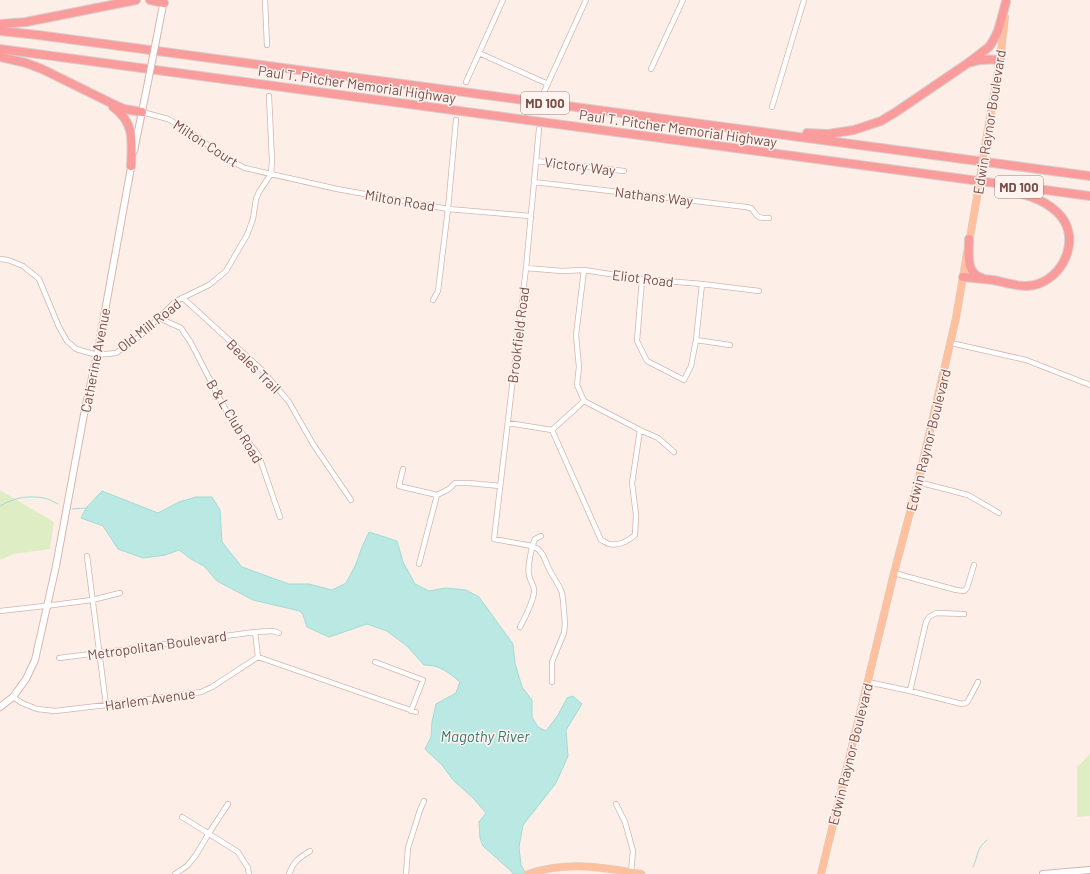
<svg xmlns="http://www.w3.org/2000/svg" width="1090" height="874" font-family="Barlow,sans-serif">
<style>
.green{fill:#dfedc4}
.water{fill:#bae9e3;stroke:#a0dbd4}
.lines{fill:none;stroke-linecap:round;stroke-linejoin:round}
.stream{stroke:#a0dbd4;stroke-width:1}
.street-casing{stroke:#d3b5af;stroke-width:6}
.secondary-casing{stroke:#d9b5ae;stroke-width:8}
.primary-casing{stroke:#d9cdcc;stroke-width:8}
.highway-casing{stroke:#d9cdcc;stroke-width:10}
.street{stroke:#fff;stroke-width:4.5}
.secondary{stroke:#fff;stroke-width:6}
.primary{stroke:#ffc09d;stroke-width:7}
.highway{stroke:#fa9b9c;stroke-width:8}
.secondary-bridge-casing{stroke:#d9b5ae;stroke-width:8;stroke-linecap:butt}
.primary-bridge-casing{stroke:#d9cdcc;stroke-width:8;stroke-linecap:butt}
.secondary-bridge{stroke:#fff;stroke-width:6}
.primary-bridge{stroke:#ffc09d;stroke-width:7}
.labels{text-anchor:middle;dominant-baseline:central;stroke-width:3;stroke-linejoin:round;paint-order:stroke}
.shield{fill:#fff4ef;stroke:#a1807b;stroke-width:1}
.shield-label{font-size:13px;font-weight:bold;fill:#794e49}
.street-label{font-size:14px;fill:#794e49;stroke:#fff4ef}
.water-label{font-size:15px;font-style:italic;fill:#397871;stroke:#fff4ef}
</style>
<rect width="100%" height="100%" fill="#fdefe7"/>
<path class="green" d="M0,490L54,522L50,549L14,554L1,560L0,558Z
M1090,754V816L1077,817V767Z"/>
<path class="water" d="M102,491L158,513L179,502L196,497H212L220,510L222,542L242,567L289,584H309L332,590L346,583L356,564L362,547L369,532L397,541L403,562L415,584L429,591L446,588L466,590L479,597L513,644L515,663L522,687L532,700V717L538,727L546,731L558,715L567,698L573,696L582,704L566,730L568,756L556,783L523,825L519,847L521,865L526,874H513L511,871L483,846L480,838L479,822L486,813L473,798L453,780L442,765L425,749L431,737L432,722L436,704L456,693L460,682C448,672 440,665 424,665L407,646L387,631L367,624L329,637L307,627L303,615L300,611L253,600L217,581L204,566L191,559L179,550L165,555L143,558L118,549L103,526L81,518L86,508Z"/>
<g class="lines">
<path class="stream" d="M0,506C13,498 28,495 44,498C49,499 54,502 58,504
M72,509L86,508
M973,867C979,855 975,850 987,840"/>
<defs>
<path id="street" d="M265,0L267,45
M479,53L548,84
M651,69L683,0
M466,82L503,0
M544,92L586,0
M772,107L804,0
M142,112L168,119L189,131L225,158L245,168L337,189L448,209L530,216
M539,129L526,268L494,539L532,546L538,549L543,555L549,569L560,588L562,593L563,600L565,624L564,633L552,662V682
M536,161L624,171
M534,182L746,207L751,208C759,217 755,218 769,218
M0,259L8,260L23,266L39,279L59,327L67,341L76,349L97,355L116,353L139,337L176,301L209,285L226,271L247,235L253,219L256,199L259,192L271,174L272,161L269,96
M526,268L562,271L584,270L642,279L702,284L759,291
M584,270L576,335L579,367L577,385L584,401L640,430L658,438L674,452
M642,279L637,341L647,361L684,380L691,366L696,340L702,284
M183,298L263,371L289,402L313,444L351,500
M433,300L438,291L448,209L456,120
M159,318L181,328L191,343L223,405L233,421L259,456L280,517
M696,340L730,345
M951,343L1026,360L1090,385
M508,423L552,430L601,540C604,541 607,544 610,544C619,546 628,541 635,535L636,515L632,483L640,430
M552,430L584,401
M403,469L399,486L437,495L449,489L455,483H469L500,486
M918,482L968,495L999,513
M87,556L106,705
M419,564L437,495
M894,573L956,590L964,591L967,588L974,565
M0,611L53,605L92,600L120,593
M520,627C525,617 533,603 534,592C535,585 530,582 529,575C527,567 532,546 535,539L541,536
M255,632L258,657
M258,657L416,712
M59,658L99,653L255,632L273,631L279,633
M375,662L423,680L411,711
M868,682L910,691L962,704L966,703L968,701L978,682
M910,691L926,622L929,617L936,613L964,614
M13,697L22,703L37,709L55,711L106,705L201,692L212,687L258,657
M616,804L625,822L633,851L631,872
M182,817L238,852L248,868L249,874
M175,874L187,866L196,855L209,833L228,804
M289,874C294,861 299,858 310,851
M406,874L408,848L420,810L424,801"/>
<path id="secondary" d="M157,36L164,0
M134,151L148,82
M0,707L13,697L26,679L35,660L56,566L85,409L97,355L132,162
M1043,874L1090,870"/>
<path id="primary" d="M984,152L1000,60L1005,17
M969,243L978,191
M528,874C567,861 603,867 641,874
M821,874L894,573L918,482L956,318L967,253"/>
<path id="highway" d="M150,0L164,3
M0,24L26,22L136,0
M0,31L38,35L1090,176
M0,49L1090,196
M0,57L26,63L42,69L113,104L124,109L142,112
M972,62C981,59 990,59 1000,60
M113,107C135,123 132,141 131,166
M807,133L828,134L854,130L881,121L896,112L968,63L989,47L993,41L998,31L1006,2
M969,239C969,253 965,273 982,278
M963,277C973,278 983,279 993,280C1008,283 1024,289 1038,284C1067,274 1081,234 1057,212C1042,198 1024,194 1004,190"/>
</defs>
<use href="#street" class="street-casing"/>
<use href="#secondary" class="secondary-casing"/>
<use href="#primary" class="primary-casing"/>
<use href="#highway" class="highway-casing"/>
<use href="#street" class="street"/>
<use href="#secondary" class="secondary"/>
<use href="#primary" class="primary"/>
<use href="#highway" class="highway"/>
<defs>
<path id="secondary-bridge" d="M148,82L157,36"/>
<path id="primary-bridge" d="M978,191L984,152"/>
</defs>
<use href="#secondary-bridge" class="secondary-bridge-casing"/>
<use href="#primary-bridge" class="primary-bridge-casing"/>
<use href="#secondary-bridge" class="secondary-bridge"/>
<use href="#primary-bridge" class="primary-bridge"/>
</g>
<g class="labels">
<g class="shield">
<rect x="521" y="92" width="48" height="22" rx="3"/>
<rect x="995" y="176" width="48" height="22" rx="3"/>
</g>
<g class="shield-label">
<text x="545" y="103">MD 100</text>
<text x="1019" y="187">MD 100</text>
</g>
<g class="street-label">
<text transform="translate(357 84) rotate(8)">Paul T. Pitcher Memorial Highway</text>
<text transform="translate(989 122) rotate(-81)">Edwin Raynor Boulevard</text>
<text transform="translate(678 128) rotate(8)">Paul T. Pitcher Memorial Highway</text>
<text transform="translate(206 143) rotate(33)">Milton Court</text>
<text transform="translate(580 166) rotate(7)">Victory Way</text>
<text transform="translate(654 196) rotate(7)">Nathans Way</text>
<text transform="translate(400 200) rotate(10)">Milton Road</text>
<text transform="translate(643 278) rotate(7)">Eliot Road</text>
<text transform="translate(149 325) rotate(-38)">Old Mill Road</text>
<text transform="translate(518 335) rotate(-83)">Brookfield Road</text>
<text transform="translate(95 360) rotate(-79)">Catherine Avenue</text>
<text transform="translate(254 366) rotate(45)">Beales Trail</text>
<text transform="translate(235 421) rotate(59)">B &amp; L Club Road</text>
<text transform="translate(928 440) rotate(-76)">Edwin Raynor Boulevard</text>
<text transform="translate(157 645) rotate(-8)">Metropolitan Boulevard</text>
<text transform="translate(150 699) rotate(-8)">Harlem Avenue</text>
<text transform="translate(850 754) rotate(-76)">Edwin Raynor Boulevard</text>
</g>
<g class="water-label">
<text x="485" y="736">Magothy River</text>
</g>
</g>
</svg>
